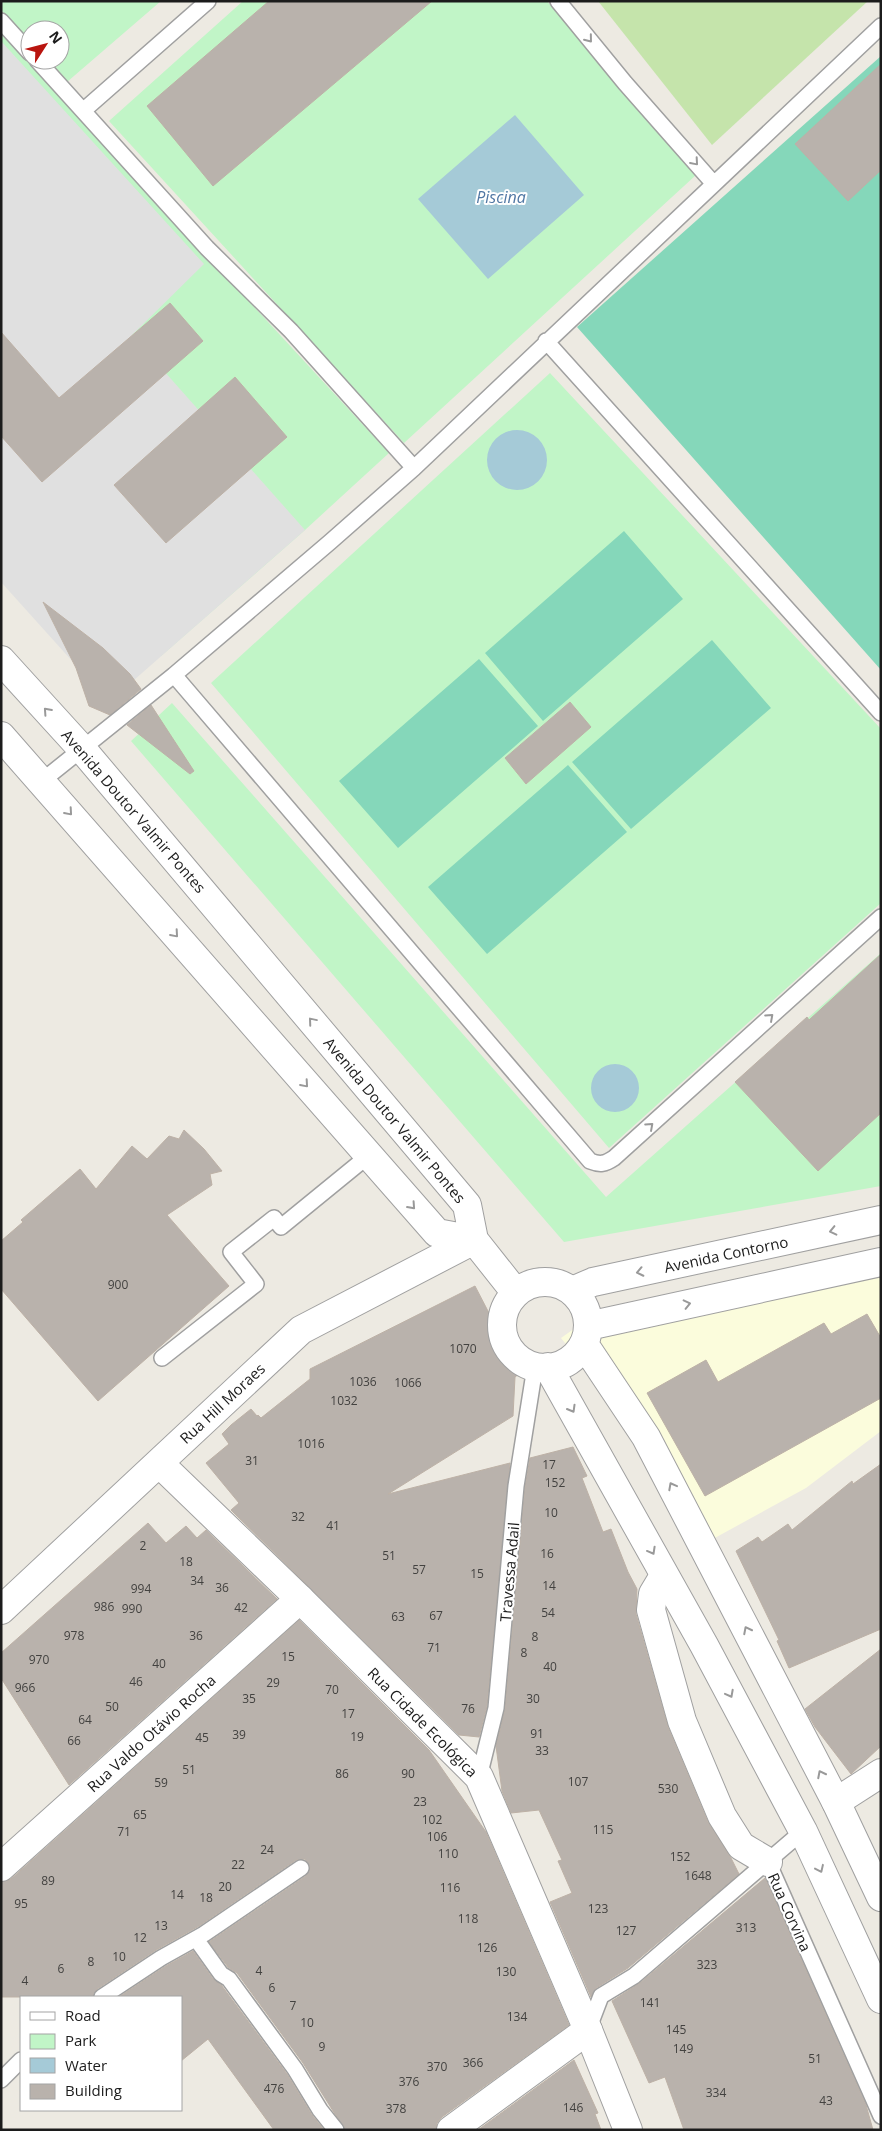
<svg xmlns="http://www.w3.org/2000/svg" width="882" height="2131" font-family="'Open Sans',sans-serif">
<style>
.education{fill:#fbfcdc}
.grass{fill:#c5e4ab}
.park{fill:#c1f5c7}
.pitch{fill:#85d7ba}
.parking{fill:#e0e0e0}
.water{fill:#a5cad7}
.building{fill:#b9b2ac;stroke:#bdb1a6}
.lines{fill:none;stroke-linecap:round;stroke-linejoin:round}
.service-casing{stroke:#a0a0a0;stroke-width:18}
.minor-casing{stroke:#a0a0a0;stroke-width:30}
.tertiary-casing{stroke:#a0a0a0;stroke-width:30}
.service{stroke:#fff;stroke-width:15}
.minor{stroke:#fff;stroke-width:28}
.tertiary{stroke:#fff;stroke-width:28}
.oneway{stroke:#999}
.labels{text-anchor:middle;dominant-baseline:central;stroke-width:4;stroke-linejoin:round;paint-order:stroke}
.number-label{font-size:12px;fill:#434240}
.street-label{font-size:15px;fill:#1c1c1c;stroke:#fff}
.water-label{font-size:16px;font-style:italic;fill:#5077a4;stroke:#fff}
</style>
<rect width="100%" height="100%" fill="#edeae2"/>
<path class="education" d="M881,1250V1431L806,1488L702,1545L660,1461L561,1338L602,1309Z"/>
<path class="grass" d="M598,1H868L712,145Z"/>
<path class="park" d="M1,1H161L67,82L47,60H60V30H30V41L1,10Z
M243,1H547L696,175L404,443L109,121Z
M1,33L389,453L305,530L161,656L1,486Z
M550,373L881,729V903L609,1148L211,683Z
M172,703L606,1197L881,953V1186L564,1242L131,741Z"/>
<path class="pitch" d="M881,56V670L577,327Z
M624,531L683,599L543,721L485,653Z
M712,640L771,708L631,829L572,762Z
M479,659L538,726L398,848L339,781Z
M568,765L627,832L487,954L428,887Z"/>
<path class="parking" d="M1,41L204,264L132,335L305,530L109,702L1,582Z"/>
<path class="water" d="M515,115L584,195L488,279L418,199Z
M487 460a30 30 0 1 1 60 0a30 30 0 1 1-60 0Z
M591 1088a24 24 0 1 1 48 0a24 24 0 1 1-48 0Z"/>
<path class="building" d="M269,1H432L213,186L147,106Z
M881,64V170L848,201L795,144Z
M170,303L203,341L42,482L1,436V332L59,398Z
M235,377L287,437L166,543L114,485Z
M43,602L103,648L130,674L141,689L110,715L89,706L76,668Z
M570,702L591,727L526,784L505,758Z
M151,705L194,771L190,774L127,725Z
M881,954V1113L818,1171L735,1082L807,1017L809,1020Z
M184,1130L204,1149L222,1171L210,1174L212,1185L167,1215L229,1286L98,1401L1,1289V1241L23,1222L21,1220L80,1169L96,1189L132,1146L147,1159L169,1136L179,1139Z
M475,1286L520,1373L515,1377L513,1416L388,1494L510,1463L487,1706L479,1737L459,1735L231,1510L239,1503L206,1463L229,1444L222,1434L231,1425L251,1409L257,1416L258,1415L261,1418L310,1379V1369Z
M867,1314L881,1338V1398L705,1496L647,1393L706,1360L718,1382L824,1323L831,1334Z
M573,1447L587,1476L582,1478L603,1532L611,1529L628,1572L637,1589L636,1614L668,1727L708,1822L731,1858L739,1874L628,1968L596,1988L591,1997L550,1902L572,1893L558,1861L562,1860L539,1810L511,1813L502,1791L496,1746L505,1709L525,1487L530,1458Z
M881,1464V1629L789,1668L777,1641L779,1640L736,1551L758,1537L762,1542L788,1524L792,1530L852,1481L853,1484Z
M148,1523L166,1543L186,1526L197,1538L206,1530L277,1599L69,1785L1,1678V1653Z
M299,1620L429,1750L486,1832L569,2025L442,2117L437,2123L436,2130H345L303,2063L237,1973L228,1967L209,1942L306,1876L310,1867L305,1859L296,1860L199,1926L156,1950L97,1989L93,1997H1V1882L11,1879Z
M881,1649V1746L851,1774L815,1727L805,1709Z
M765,1878L866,2105L873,2130H684L665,2077L649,2083L612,2001L640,1983Z
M193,1951L213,1979L222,1986L287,2074L312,2115L324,2130H274L208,2039L181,2061V1997H119L166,1966Z
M574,2060L598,2113L595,2114L601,2130H478Z"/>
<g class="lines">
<defs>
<path id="service" d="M558,1L625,83L714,184
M1,21L30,53
M37,60L207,248L291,331L414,468
M84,110L208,1
M546,341L881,713
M174,675L590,1161C600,1165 605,1164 614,1158L881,917
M42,781L174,675L330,542L414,468L881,26
M162,1358L256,1284L231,1252L274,1218L281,1227L368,1156
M479,1777L496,1708L516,1486L535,1367
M768,1862L881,2116
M196,1939L221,1974L229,1979L295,2069L320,2110L336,2130
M102,1997L161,1958L204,1934L301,1868
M588,2030L601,1996L634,1976L803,1831
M1,2080L21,2060"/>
<path id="minor" d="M662,1579L653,1594L651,1610L682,1721L722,1816L741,1846L768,1862
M836,1802L881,1773
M1,1867L300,1599
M451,2130L588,2030"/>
<path id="tertiary" d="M1,660L82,749L467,1205L474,1240L516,1293
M1,736L437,1233L474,1240
M502 1325a43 43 0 1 1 86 0a43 43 0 1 1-86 0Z
M572,1291L593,1282L881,1220
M588,1326L881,1262
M584,1344L646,1437L836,1802L881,1897
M548,1367L704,1645L803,1831L881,1999
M159,1463L300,1599L479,1777L588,2030L628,2130
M1,1610L301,1330L474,1240"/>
</defs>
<use href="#service" class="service-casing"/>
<use href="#minor" class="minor-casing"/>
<use href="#tertiary" class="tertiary-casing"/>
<use href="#service" class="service"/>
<use href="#minor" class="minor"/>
<use href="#tertiary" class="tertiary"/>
</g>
<defs><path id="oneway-chevron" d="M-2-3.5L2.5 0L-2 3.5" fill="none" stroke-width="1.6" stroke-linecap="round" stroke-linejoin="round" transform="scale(1.25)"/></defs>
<g class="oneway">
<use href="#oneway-chevron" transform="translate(589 39) rotate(51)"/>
<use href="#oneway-chevron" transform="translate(695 162) rotate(49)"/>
<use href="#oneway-chevron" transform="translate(47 711) rotate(-132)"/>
<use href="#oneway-chevron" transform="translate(69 812) rotate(49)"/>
<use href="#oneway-chevron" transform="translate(175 934) rotate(49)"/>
<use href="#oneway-chevron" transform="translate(770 1017) rotate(-42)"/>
<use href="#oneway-chevron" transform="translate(312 1021) rotate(-130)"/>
<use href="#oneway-chevron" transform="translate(305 1084) rotate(49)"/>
<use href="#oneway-chevron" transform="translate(650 1126) rotate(-42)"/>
<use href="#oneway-chevron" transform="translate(412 1206) rotate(48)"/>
<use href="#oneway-chevron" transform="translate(833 1231) rotate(167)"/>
<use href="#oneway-chevron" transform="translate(640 1272) rotate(168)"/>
<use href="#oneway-chevron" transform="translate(687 1304) rotate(-13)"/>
<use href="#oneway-chevron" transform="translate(572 1409) rotate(60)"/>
<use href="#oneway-chevron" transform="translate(672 1486) rotate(-118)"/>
<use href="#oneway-chevron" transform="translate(652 1551) rotate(61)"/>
<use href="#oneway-chevron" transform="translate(747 1630) rotate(-117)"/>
<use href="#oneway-chevron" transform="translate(730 1694) rotate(62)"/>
<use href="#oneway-chevron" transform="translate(821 1774) rotate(-117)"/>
<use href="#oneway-chevron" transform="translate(820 1869) rotate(65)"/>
</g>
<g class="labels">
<g class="number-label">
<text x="118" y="1284">900</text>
<text x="463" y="1348">1070</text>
<text x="363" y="1381">1036</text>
<text x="408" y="1382">1066</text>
<text x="344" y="1400">1032</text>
<text x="311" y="1443">1016</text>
<text x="252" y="1460">31</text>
<text x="549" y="1464">17</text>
<text x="555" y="1482">152</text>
<text x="551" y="1512">10</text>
<text x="298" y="1516">32</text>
<text x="333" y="1525">41</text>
<text x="143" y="1545">2</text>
<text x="547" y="1553">16</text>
<text x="389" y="1555">51</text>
<text x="186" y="1561">18</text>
<text x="419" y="1569">57</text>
<text x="477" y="1573">15</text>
<text x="197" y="1580">34</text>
<text x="549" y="1585">14</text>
<text x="222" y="1587">36</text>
<text x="141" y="1588">994</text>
<text x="104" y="1606">986</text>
<text x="241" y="1607">42</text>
<text x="132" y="1608">990</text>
<text x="548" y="1612">54</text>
<text x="436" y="1615">67</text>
<text x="398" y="1616">63</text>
<text x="74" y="1635">978</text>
<text x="196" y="1635">36</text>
<text x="535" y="1636">8</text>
<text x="434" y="1647">71</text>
<text x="524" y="1652">8</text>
<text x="288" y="1656">15</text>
<text x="39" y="1659">970</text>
<text x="159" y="1663">40</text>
<text x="550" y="1666">40</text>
<text x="136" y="1681">46</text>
<text x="273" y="1682">29</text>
<text x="25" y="1687">966</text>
<text x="332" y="1689">70</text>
<text x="249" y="1698">35</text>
<text x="533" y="1698">30</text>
<text x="112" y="1706">50</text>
<text x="468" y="1708">76</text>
<text x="348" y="1713">17</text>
<text x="85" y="1719">64</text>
<text x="537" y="1733">91</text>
<text x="239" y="1734">39</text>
<text x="357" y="1736">19</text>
<text x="202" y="1737">45</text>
<text x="74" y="1740">66</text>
<text x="542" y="1750">33</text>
<text x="189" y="1769">51</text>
<text x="342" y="1773">86</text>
<text x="408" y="1773">90</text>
<text x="578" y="1781">107</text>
<text x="161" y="1782">59</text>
<text x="668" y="1788">530</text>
<text x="420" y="1801">23</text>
<text x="140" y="1814">65</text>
<text x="432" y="1819">102</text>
<text x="603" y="1829">115</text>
<text x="124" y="1831">71</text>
<text x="437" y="1836">106</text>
<text x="267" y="1849">24</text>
<text x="448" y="1853">110</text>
<text x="680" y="1856">152</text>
<text x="238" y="1864">22</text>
<text x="698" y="1875">1648</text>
<text x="48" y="1880">89</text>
<text x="225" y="1886">20</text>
<text x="450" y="1887">116</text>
<text x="177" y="1894">14</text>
<text x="206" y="1897">18</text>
<text x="21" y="1903">95</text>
<text x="598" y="1908">123</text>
<text x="468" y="1918">118</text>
<text x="161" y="1925">13</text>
<text x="746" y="1927">313</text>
<text x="626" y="1930">127</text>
<text x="140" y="1937">12</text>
<text x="487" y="1947">126</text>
<text x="119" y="1956">10</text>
<text x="91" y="1961">8</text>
<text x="707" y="1964">323</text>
<text x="61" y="1968">6</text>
<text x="259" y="1970">4</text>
<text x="506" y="1971">130</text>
<text x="25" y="1980">4</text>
<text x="272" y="1987">6</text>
<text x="650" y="2002">141</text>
<text x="293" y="2005">7</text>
<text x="517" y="2016">134</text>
<text x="307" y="2022">10</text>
<text x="676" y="2029">145</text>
<text x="322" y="2046">9</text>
<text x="683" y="2048">149</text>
<text x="815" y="2058">51</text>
<text x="473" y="2062">366</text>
<text x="437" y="2066">370</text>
<text x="409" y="2081">376</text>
<text x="274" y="2088">476</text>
<text x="716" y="2092">334</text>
<text x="826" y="2100">43</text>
<text x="573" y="2107">146</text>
<text x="396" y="2108">378</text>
</g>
<g class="street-label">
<text transform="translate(134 811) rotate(49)">Avenida Doutor Valmir Pontes</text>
<text transform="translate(395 1120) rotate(50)">Avenida Doutor Valmir Pontes</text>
<text transform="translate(726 1254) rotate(-12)">Avenida Contorno</text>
<text transform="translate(222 1403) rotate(-43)">Rua Hill Moraes</text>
<text transform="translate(509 1572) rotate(-85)">Travessa Adail</text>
<text transform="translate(423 1722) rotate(45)">Rua Cidade Ecológica</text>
<text transform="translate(151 1733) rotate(-42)">Rua Valdo Otávio Rocha</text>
<text transform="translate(790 1912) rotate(66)">Rua Corvina</text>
</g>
<g class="water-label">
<text x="501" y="197">Piscina</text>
</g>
</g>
<rect width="882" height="2131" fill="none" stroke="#1c1c1c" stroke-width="5"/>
<rect x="20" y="1996" width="162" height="115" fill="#ffffff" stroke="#a4a4a4"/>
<rect x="30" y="2012" width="25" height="8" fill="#ffffff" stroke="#a4a4a4"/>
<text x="65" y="2021" font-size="15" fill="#1c1c1c">Road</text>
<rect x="30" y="2034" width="25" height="15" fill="#c1f5c7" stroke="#a4a4a4"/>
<text x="65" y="2046" font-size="15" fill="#1c1c1c">Park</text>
<rect x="30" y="2058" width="25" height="15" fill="#a5cad7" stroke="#a4a4a4"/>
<text x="65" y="2071" font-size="15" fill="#1c1c1c">Water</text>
<rect x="30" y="2084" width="25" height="15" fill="#b9b2ac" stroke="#a4a4a4"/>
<text x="65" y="2096" font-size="15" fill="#1c1c1c">Building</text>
<g transform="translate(45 45) rotate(54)"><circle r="24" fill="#ffffff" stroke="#a4a4a4"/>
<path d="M0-4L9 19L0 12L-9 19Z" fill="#b9150f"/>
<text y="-8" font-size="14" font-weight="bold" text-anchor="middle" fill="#1c1c1c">N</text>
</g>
</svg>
